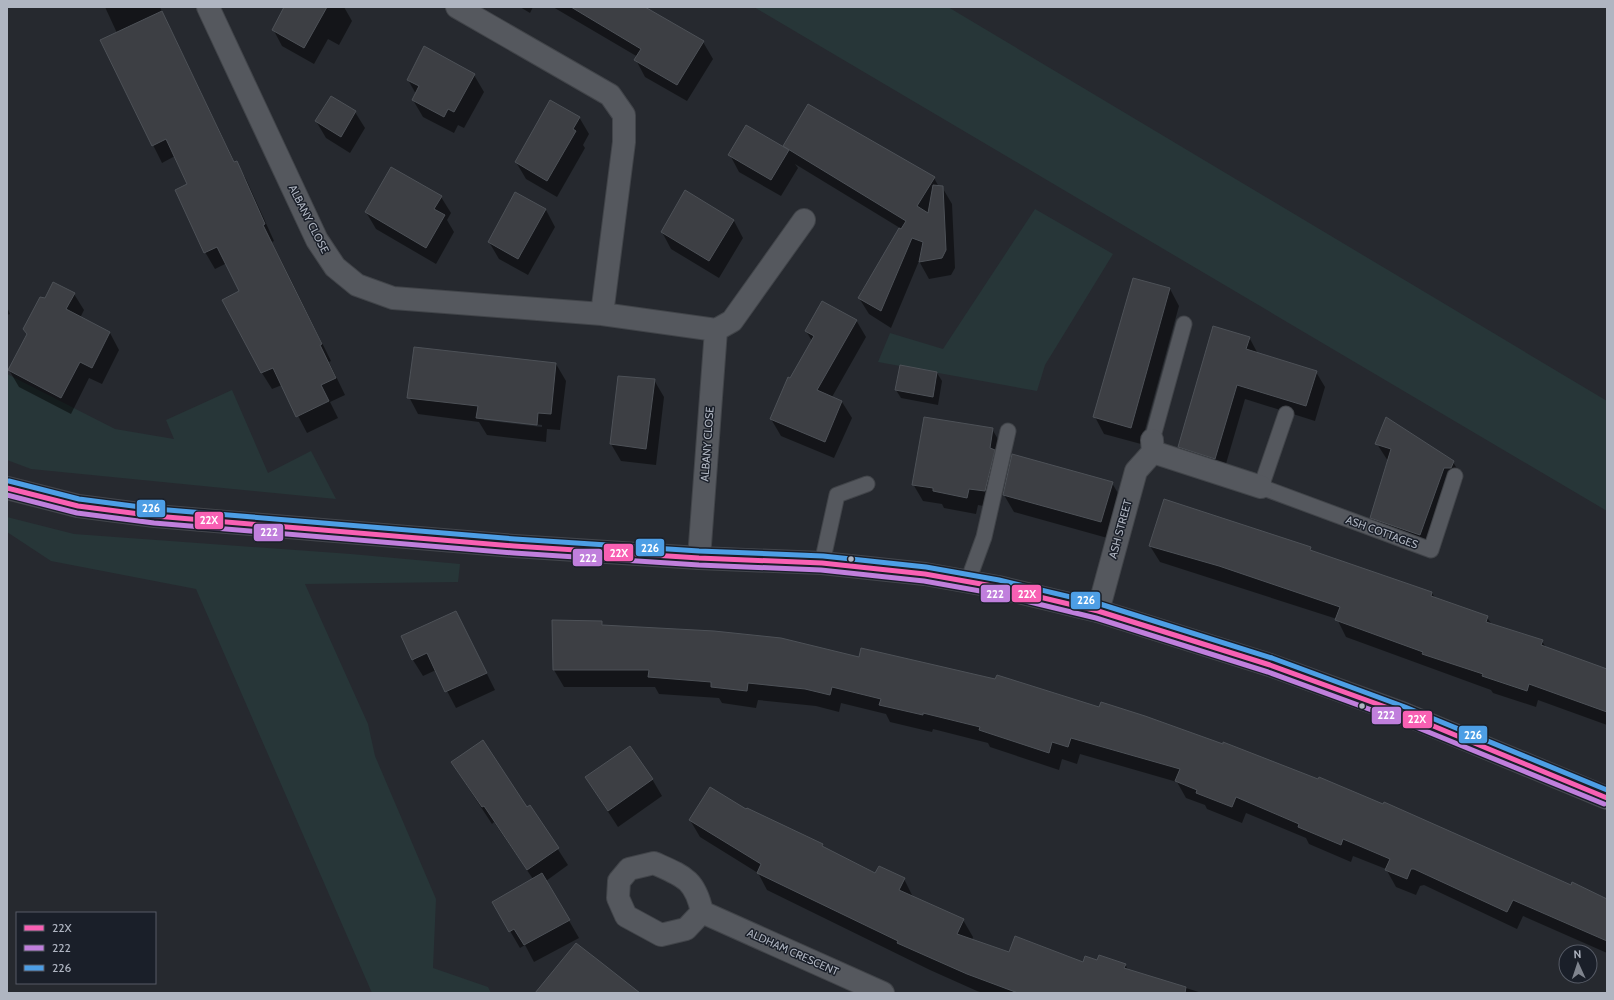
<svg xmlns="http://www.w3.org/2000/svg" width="1614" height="1000" font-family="Cabin,sans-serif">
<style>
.green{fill:#273638}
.shadow{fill:#0007;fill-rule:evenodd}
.building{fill:#3d3f44;stroke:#4d5157}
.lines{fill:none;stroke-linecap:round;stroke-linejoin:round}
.service-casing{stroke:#414449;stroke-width:17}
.minor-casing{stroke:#414449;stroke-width:24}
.primary-casing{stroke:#43464c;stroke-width:24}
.service{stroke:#55585e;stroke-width:15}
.minor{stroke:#55585e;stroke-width:22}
.primary{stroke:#575a60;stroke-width:22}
.bus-1-casing{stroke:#1a1f29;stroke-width:8}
.bus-2-casing{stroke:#1a1f29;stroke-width:8}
.bus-3-casing{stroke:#1a1f29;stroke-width:8}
.bus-1{stroke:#f860b3;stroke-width:5}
.bus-2{stroke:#c07fdc;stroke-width:5}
.bus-3{stroke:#4d9ee5;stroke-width:5}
.bus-dot{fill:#afb5c1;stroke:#1a1f29;stroke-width:1.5}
.labels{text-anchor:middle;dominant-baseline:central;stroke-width:3;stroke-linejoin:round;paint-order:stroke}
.street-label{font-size:11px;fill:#afb5c1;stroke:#1a1f29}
.line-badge{stroke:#1a1f29;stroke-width:1.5}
.badge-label{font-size:11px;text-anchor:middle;font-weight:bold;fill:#fff}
</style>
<rect width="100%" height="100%" fill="#26292f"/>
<path class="green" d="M754,7H948L1607,401V511Z
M1035,209L1113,254L1045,365L1037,391L878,362L890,333L943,349Z
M7,374L115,429L174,439L166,420L232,390L268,473L311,451L336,499L31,469L7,460Z
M7,517L74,534L351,554L460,564L458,582L305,584L368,724L375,756L436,899L433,968L488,987L491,993H372L196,589L51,561L7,532Z"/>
<path class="shadow" d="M105,7H160L235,163L236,162L246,179L274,241L272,242L331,361L329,362L345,395L330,402L338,418L307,433L282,385L272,389L262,373L240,292L227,263L215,269L205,252L188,185L175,156L162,163L101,40L117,33Z
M285,7H344L352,21L339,45L328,39L314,64L282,46L273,29Z
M520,7H533L530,13Z
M553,7H645L703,42L713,59L687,101L645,77L636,60L638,57Z
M474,75L484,92L464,128L458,125L454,133L423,117L413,100L416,94L408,80Z
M355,112L365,128L350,153L326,138L316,121Z
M579,117L589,134L583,145L585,148L557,197L526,179L516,162Z
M784,146L934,178L939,187H942L952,204L955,268L951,275L929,279L919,261L891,328L869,314L859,298L900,228L795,164L798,168L781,196L739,172L730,155L786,150Z
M685,192L734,221L743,238L719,278L671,249L662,232Z
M516,194L546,210L555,227L528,275L499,259L489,242Z
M441,197L451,213L447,220L454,232L436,264L376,229L366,212Z
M1170,289L1179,306L1141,444L1104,434L1095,417Z
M74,294L84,310L80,318L110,333L119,350L102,384L89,378L71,414L19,387L9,370L46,299Z
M7,307L10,314L7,315Z
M856,320L866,337L832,397L842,402L852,418L834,458L781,436L771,419L812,341L806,331Z
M1249,337L1258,354L1316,372L1325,387L1315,421L1245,399L1223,474L1188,462L1179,447Z
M556,364L566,381L560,430L547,429L546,442L487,435L479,422L418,414L409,397ZM484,418L542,425V427L484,420Z
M937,373L942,381L938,405L901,398L896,390Z
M654,380L664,397L656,465L621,461L611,444Z
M992,429L1002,446L994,508L978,505L976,514L944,508L942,504L923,501L913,484Z
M1377,444L1453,462L1463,479L1430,551L1380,534L1371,518L1388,461Z
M1112,483L1122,500L1111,539L1014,512L1004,495Z
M1150,546L1310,548L1312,552L1432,593L1435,598L1487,617L1492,625L1542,641L1546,648L1607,670V725L1538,700L1536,707L1493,693L1491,690L1346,637L1337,619L1160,562Z
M456,612L495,690L456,708L436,670L423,676L413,660Z
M601,622L604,626L780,639L1572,886L1573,884L1607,899V953L1523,916L1517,929L1424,885L1420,886L1416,895L1396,887L1386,869L1353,856L1351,862L1309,844L1306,838L1246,813L1242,823L1207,809L1205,805L1186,798L1177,782L1080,754L1077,764L1062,759L1059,770L990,747L988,743L933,729L932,732L890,722L886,714L841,703L839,712L816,706L758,700L756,708L722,703L719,698L659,694L655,687H564L554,670Z
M452,763L527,808L530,806L568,865L546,881L579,938L534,962L525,945L520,948L493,902L533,879L494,822L492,824Z
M586,778L652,779L662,796L618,827Z
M746,811L822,845L824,848L876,874L904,879L913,897L963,920L973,937L972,940L1009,953L1084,964L1098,962L1125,964L1128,970L1202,993H983L977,991L930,970L767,890L758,873L700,837L690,820Z"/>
<path class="building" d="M284,7H327L304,48L272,30Z
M571,7H645L704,41L677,85L634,60L641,49Z
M162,11L234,162L237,161L265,224L263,225L322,344L320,345L336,378L321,385L329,401L296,417L273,368L261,373L222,300L239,291L217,247L204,253L175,190L187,184L166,139L152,146L100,40Z
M424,46L475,74L454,112L448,109L444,117L412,100L419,86L407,80Z
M331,96L356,111L341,137L315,121Z
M550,100L580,117L573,129L576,131L547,181L515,162Z
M808,104L935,177L917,206L928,213L933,185L943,186L946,250L942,258L919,262L923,242L912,238L881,311L858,298L899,228L901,229L906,221L783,146Z
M746,125L789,150L771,180L728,155Z
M391,167L442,196L434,209L445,215L426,248L365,212Z
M685,190L734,220L709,261L661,232Z
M515,192L546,209L518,259L488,242Z
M1133,278L1170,288L1131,428L1093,417Z
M53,282L75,293L66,309L110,332L92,368L80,362L61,398L8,370L27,334L23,329L40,297L45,298Z
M822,301L857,320L817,390L842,401L825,442L770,419L788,377L790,378L814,336L805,331Z
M1213,326L1250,337L1246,349L1317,371L1306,406L1237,385L1215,459L1178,447Z
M414,347L556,363L551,414L538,413L537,425L476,418L478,406L407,398Z
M900,365L937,372L933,397L895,390Z
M618,376L655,379L646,449L610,444Z
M924,417L993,428L990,448L995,450L985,491L969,489L967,498L933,491V488L912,485Z
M1386,417L1454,461L1451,468H1444L1420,535L1370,518L1391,449L1375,444Z
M1012,454L1113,482L1101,522L1003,495Z
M1164,499L1311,547L1310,550L1432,592L1431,596L1488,616L1486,622L1543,640L1541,645L1607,669V712L1529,684L1527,691L1482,676L1483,674L1422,654L1423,652L1335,620L1340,607L1219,566L1149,546Z
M456,611L487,673L445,692L427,653L412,660L401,636Z
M552,620L602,621V625L714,631L781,638L859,657L861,648L995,679L997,675L1099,707L1101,702L1145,716L1223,744V742L1318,779L1319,777L1383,804L1384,802L1571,885L1572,882L1607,899V941L1513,900L1507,912L1414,869H1411L1407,879L1385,870L1390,859L1343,839L1341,845L1298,827L1299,824L1236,797L1232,807L1196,793L1197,790L1175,781L1180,769L1071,738L1068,747L1052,742L1049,753L979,730L980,727L923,713V715L879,705L881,699L832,687L830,695L805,689L748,683L747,691L711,687V682L648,677L649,670H553Z
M483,740L527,807L530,805L559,848L527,870L484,806L482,807L451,762Z
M630,746L653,779L608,811L585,777Z
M710,787L746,809L747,808L823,844L822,846L875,873L879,866L905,878L899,890L964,919L957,934L1009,952L1015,936L1083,962L1085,956L1097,960L1099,955L1126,964L1124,968L1186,987L1185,993H1018L967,974L897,943L898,941L757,873L761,864L689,820Z
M542,873L570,920L524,945L514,929L509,932L492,902Z
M576,943L598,960L640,993H535Z"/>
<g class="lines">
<defs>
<path id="service" d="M1286,414L1261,487L1431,550L1455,476
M1152,440L1184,324
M822,563L837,495L867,484
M968,581L984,537L1008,431"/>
<path id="minor" d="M208,7L317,240L335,267L357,285L393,298L602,314L716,330L732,321L804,220
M457,7L610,95L624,115V142L602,314
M1153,452L1261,487
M699,558L716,330
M1098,611L1136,471L1153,452L1152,440
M654,863C683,876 695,879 702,912L686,929L661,935L626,916L618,898L619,881L629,869Z
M702,912L883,993"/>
<path id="primary" d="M7,488L78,506L155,516L514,546L699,558L822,563L925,574L998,587L1098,611L1270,665L1402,713L1607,798"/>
</defs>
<use href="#service" class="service-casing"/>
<use href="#minor" class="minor-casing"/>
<use href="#primary" class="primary-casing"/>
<use href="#service" class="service"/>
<use href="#minor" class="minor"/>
<use href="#primary" class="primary"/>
<defs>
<path id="bus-1" d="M7,488L78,506L155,516L514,546L699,558L822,563L925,574L998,587L1098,611L1270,665L1402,713L1607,798"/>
<path id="bus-2" d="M7,495L77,513L154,523L514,553L699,565L821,570L924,581L997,594L1096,618L1268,672L1399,720L1604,804"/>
<path id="bus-3" d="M9,481L79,499L156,509L515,539L699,551L823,556L926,567L999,580L1100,604L1272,658L1405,707L1607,790"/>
</defs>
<use href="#bus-1" class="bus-1-casing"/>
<use href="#bus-2" class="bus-2-casing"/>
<use href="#bus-3" class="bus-3-casing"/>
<use href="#bus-1" class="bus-1"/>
<use href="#bus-2" class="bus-2"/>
<use href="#bus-3" class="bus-3"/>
</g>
<g class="bus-dot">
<circle cx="851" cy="559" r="3.5"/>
<circle cx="1362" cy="706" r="3.5"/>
</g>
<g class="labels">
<g class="street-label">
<text transform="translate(309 219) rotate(63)">ALBANY CLOSE</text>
<text transform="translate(707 444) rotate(-86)">ALBANY CLOSE</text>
<text transform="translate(1120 529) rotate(-75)">ASH STREET</text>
<text transform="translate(1382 532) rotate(20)">ASH COTTAGES</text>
<text transform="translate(793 952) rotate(24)">ALDHAM CRESCENT</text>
</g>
</g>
<g class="line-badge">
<rect x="136" y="499" width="30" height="19" rx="4" fill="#4d9ee5"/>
<rect x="194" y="511" width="30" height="19" rx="4" fill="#f860b3"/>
<rect x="253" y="523" width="31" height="19" rx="4" fill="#c07fdc"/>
<rect x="635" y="538" width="30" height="19" rx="4" fill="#4d9ee5"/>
<rect x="603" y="543" width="31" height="19" rx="4" fill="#f860b3"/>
<rect x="572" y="548" width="31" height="19" rx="4" fill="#c07fdc"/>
<rect x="980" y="584" width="31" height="19" rx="4" fill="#c07fdc"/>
<rect x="1011" y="584" width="31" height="19" rx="4" fill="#f860b3"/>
<rect x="1070" y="591" width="31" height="19" rx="4" fill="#4d9ee5"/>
<rect x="1371" y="706" width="31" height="19" rx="4" fill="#c07fdc"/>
<rect x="1402" y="710" width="31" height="19" rx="4" fill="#f860b3"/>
<rect x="1458" y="725" width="30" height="19" rx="4" fill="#4d9ee5"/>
</g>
<g class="badge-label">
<text x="151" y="512">226</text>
<text x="209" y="524">22X</text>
<text x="269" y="536">222</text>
<text x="650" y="552">226</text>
<text x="619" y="557">22X</text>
<text x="588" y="562">222</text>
<text x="995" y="598">222</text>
<text x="1027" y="598">22X</text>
<text x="1086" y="604">226</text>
<text x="1386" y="719">222</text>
<text x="1417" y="723">22X</text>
<text x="1473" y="739">226</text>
</g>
<rect width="1614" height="1000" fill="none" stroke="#afb5c1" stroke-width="16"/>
<rect x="16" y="912" width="140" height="72" fill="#1a1f29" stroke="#565b66"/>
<rect x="24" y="925" width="20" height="6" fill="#f860b3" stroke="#565b66"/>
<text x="52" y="932" font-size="12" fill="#afb5c1">22X</text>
<rect x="24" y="945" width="20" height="6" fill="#c07fdc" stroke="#565b66"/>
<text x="52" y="952" font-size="12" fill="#afb5c1">222</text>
<rect x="24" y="965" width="20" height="6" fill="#4d9ee5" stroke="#565b66"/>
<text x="52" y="972" font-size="12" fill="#afb5c1">226</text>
<g transform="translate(1578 964) rotate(357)"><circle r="19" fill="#1a1f29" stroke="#565b66"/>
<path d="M0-3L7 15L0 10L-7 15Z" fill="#7f848e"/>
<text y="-6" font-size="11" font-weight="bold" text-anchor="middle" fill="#afb5c1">N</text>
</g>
</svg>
